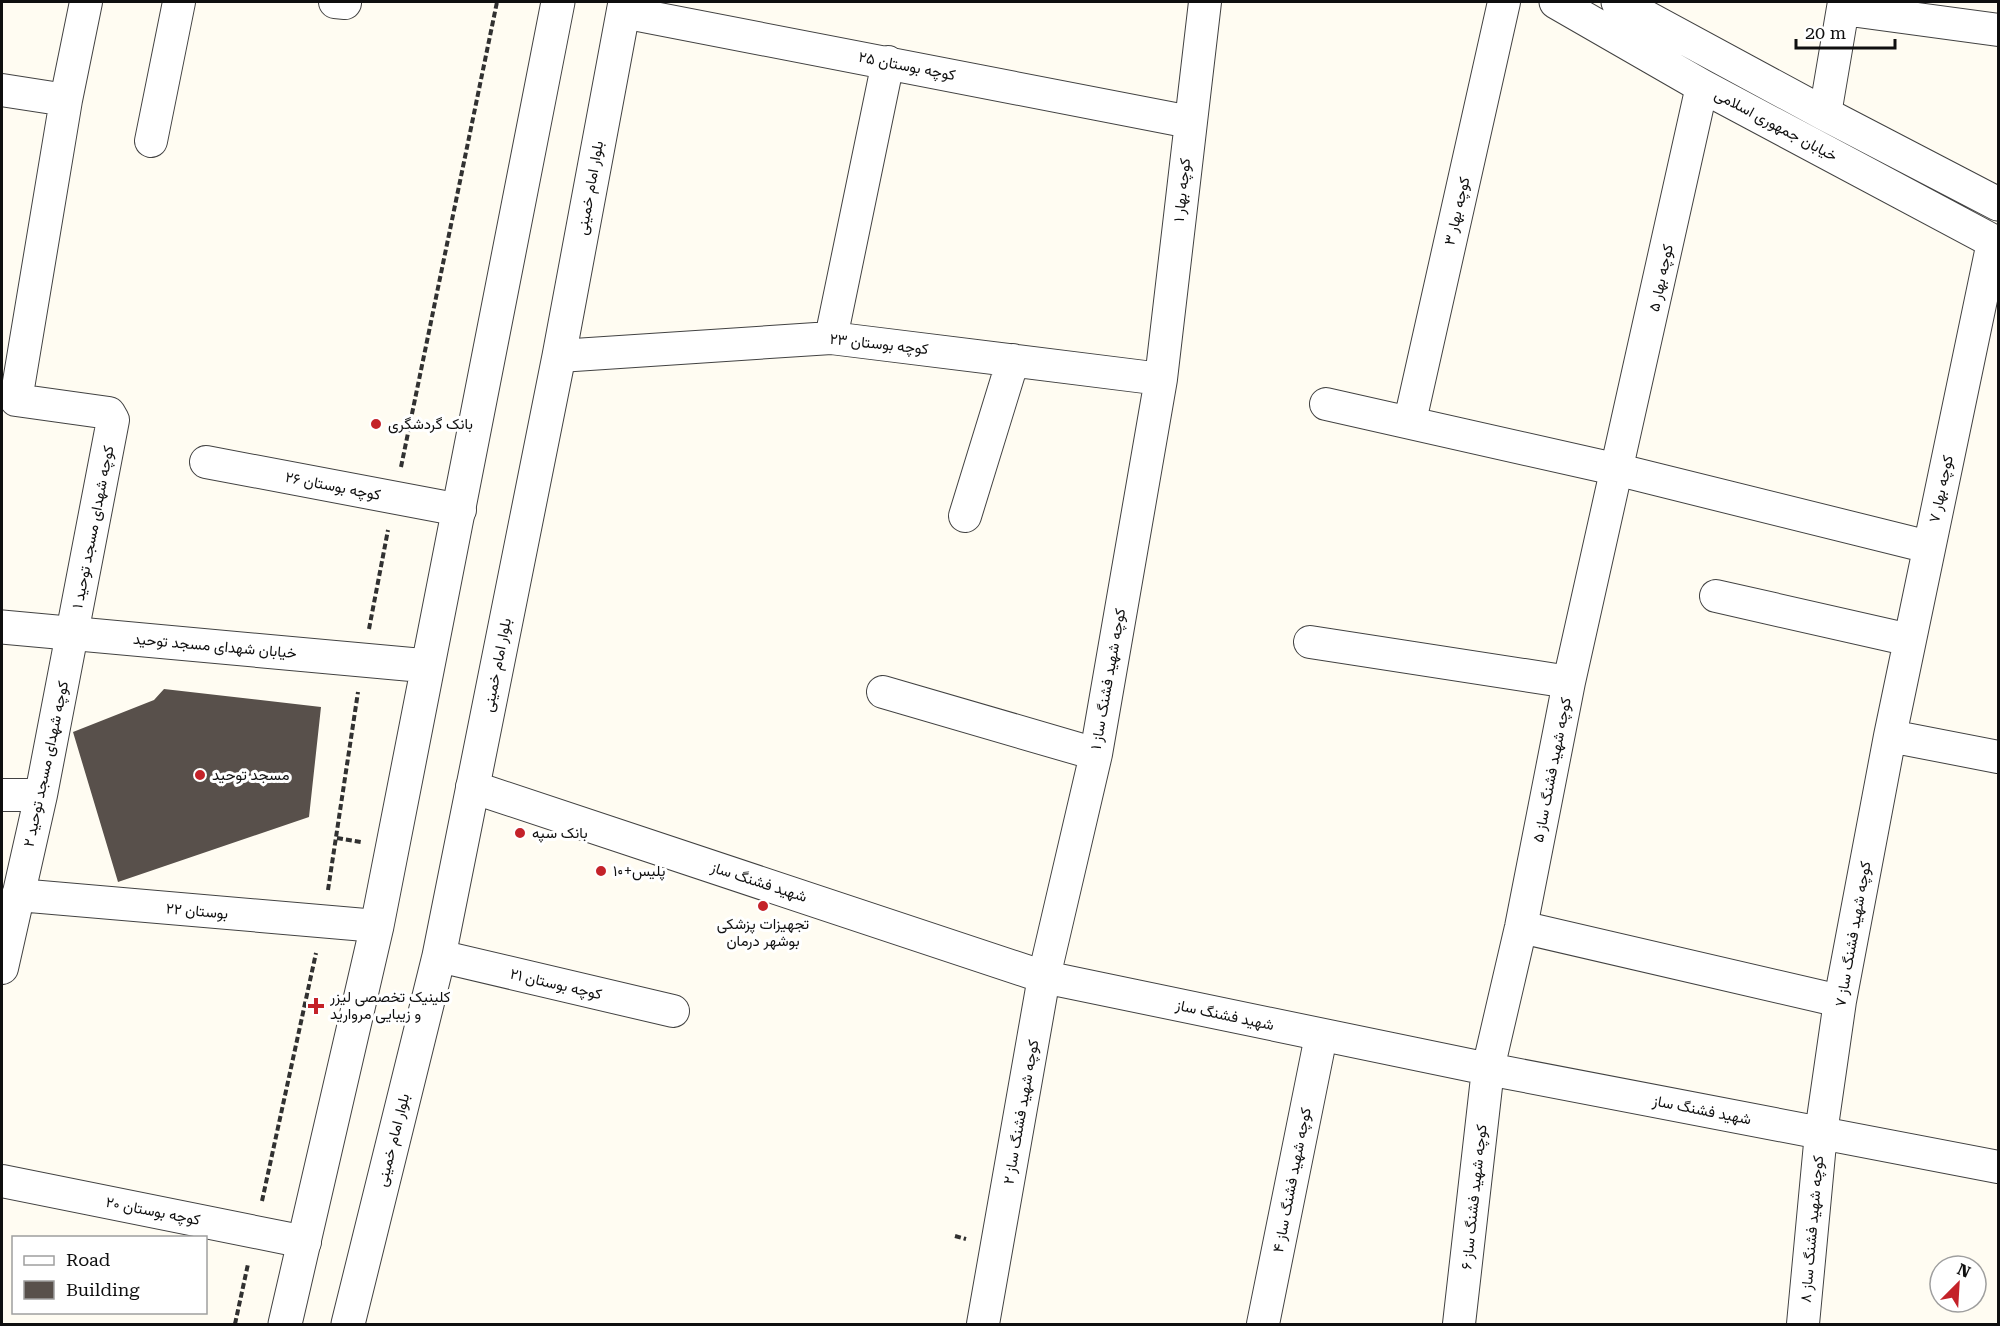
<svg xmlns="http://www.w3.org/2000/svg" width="2000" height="1326" font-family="'Roboto Serif',Vazirmatn,serif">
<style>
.building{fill:#58504b}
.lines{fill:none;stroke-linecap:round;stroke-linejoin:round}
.minor-casing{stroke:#424242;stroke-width:34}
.tertiary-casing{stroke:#424242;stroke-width:35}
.path{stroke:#313131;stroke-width:4;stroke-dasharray:6 3;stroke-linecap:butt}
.minor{stroke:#fff;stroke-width:32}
.tertiary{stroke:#fff;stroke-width:33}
.poi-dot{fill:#c42229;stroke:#fff;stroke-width:2}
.labels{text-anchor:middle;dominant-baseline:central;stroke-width:6;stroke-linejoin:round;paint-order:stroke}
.street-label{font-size:15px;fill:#0f0f0f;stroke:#fff}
.poi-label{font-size:15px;fill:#0f0f0f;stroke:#fff;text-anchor:start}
</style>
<rect width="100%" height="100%" fill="#fffcf2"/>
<path class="building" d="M164,689L321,707L309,817L118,882L73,732L154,700Z"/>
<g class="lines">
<defs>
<path id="minor" d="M335,2L345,3
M1843,9L1998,30
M623,12L1190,122
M2,90L66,100
M1825,114L1844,2
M151,141L179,2
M831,338L888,62
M559,356L831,338L1161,379
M1326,404L1619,470L1929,547
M1410,421L1504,2
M206,462L460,510
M965,516L1013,360
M1716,596L1910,640
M1310,642L1569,682
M883,692L1096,754
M1890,736L1998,757
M472,787L1044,977L1488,1069L1998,1167
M2,795H41
M18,895L377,926
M1521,927L1840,1001
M439,956L673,1011
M2,968L41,795L113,420L109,413L16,400L66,100L86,2
M2,1181L305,1242
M983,1324L1044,977L1096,754L1161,379L1205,2
M1263,1324L1321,1036
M1459,1324L1488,1069L1521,927L1569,682L1702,86
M1803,1324L1821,1133L1840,1001L1890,736L1993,242"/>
<path id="tertiary" d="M1556,2L1702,86L1998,244
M1618,2L1825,114L1998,204
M2,627L428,666
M285,1324L377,926L558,2
M348,1324L439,956L559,356L625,2"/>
</defs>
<use href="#minor" class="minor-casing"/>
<use href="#tertiary" class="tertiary-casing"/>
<path class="path" d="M401,467L497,2
M369,629L388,530
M337,838L361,842
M328,890L358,692
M262,1201L316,953
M955,1236L966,1239
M235,1324L248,1264"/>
<use href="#minor" class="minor"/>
<use href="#tertiary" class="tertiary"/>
</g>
<g class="poi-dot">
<circle cx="376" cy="424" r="6"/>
<circle cx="200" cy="775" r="6"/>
<circle cx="520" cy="833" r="6"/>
<circle cx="601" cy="871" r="6"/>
<circle cx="763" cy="906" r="6"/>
<path d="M313 997h6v6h6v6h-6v6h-6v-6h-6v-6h6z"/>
</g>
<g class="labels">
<g class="street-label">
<text transform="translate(907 66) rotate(11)">کوچه بوستان ۲۵</text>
<text transform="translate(1776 125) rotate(28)">خیابان جمهوری اسلامی</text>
<text transform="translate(590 188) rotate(-80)">بلوار امام خمینی</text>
<text transform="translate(1182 190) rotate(-84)">کوچه بهار ۱</text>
<text transform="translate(1457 211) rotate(-77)">کوچه بهار ۳</text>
<text transform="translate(1661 278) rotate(-78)">کوچه بهار ۵</text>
<text transform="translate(879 344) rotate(6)">کوچه بوستان ۲۳</text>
<text transform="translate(333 486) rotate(11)">کوچه بوستان ۲۶</text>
<text transform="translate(1941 489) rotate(-78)">کوچه بهار ۷</text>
<text transform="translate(93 527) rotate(-79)">کوچه شهدای مسجد توحید ۱</text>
<text transform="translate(215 646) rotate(5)">خیابان شهدای مسجد توحید</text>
<text transform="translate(497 665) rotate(-79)">بلوار امام خمینی</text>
<text transform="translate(1108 679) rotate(-80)">کوچه شهید فشنگ ساز ۱</text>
<text transform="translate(46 764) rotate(-78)">کوچه شهدای مسجد توحید ۲</text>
<text transform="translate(1552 770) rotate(-79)">کوچه شهید فشنگ ساز ۵</text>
<text transform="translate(759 882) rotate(18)">شهید فشنگ ساز</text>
<text transform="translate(197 911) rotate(5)">بوستان ۲۲</text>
<text transform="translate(1853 934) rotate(-80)">کوچه شهید فشنگ ساز ۷</text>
<text transform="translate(556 984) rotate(13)">کوچه بوستان ۲۱</text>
<text transform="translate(1225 1015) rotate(12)">شهید فشنگ ساز</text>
<text transform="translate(1702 1110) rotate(11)">شهید فشنگ ساز</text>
<text transform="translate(1021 1112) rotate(-80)">کوچه شهید فشنگ ساز ۲</text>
<text transform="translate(393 1140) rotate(-76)">بلوار امام خمینی</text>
<text transform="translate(1292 1180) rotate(-79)">کوچه شهید فشنگ ساز ۴</text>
<text transform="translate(1474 1197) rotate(-84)">کوچه شهید فشنگ ساز ۶</text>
<text transform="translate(153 1211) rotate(11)">کوچه بوستان ۲۰</text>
<text transform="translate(1812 1229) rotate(-85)">کوچه شهید فشنگ ساز ۸</text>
</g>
<g class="poi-label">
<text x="388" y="424">بانک گردشگری</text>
<text x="212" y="775">مسجد توحید</text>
<text x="532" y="833">بانک سپه</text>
<text x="613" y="871">پلیس+۱۰</text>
<text x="763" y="924" text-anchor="middle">تجهیزات پزشکی<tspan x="763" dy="17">بوشهر درمان</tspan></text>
<text x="330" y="997">کلینیک تخصصی لیزر<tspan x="330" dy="17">و زیبایی مروارید</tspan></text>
</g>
</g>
<rect width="2000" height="1326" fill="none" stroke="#0f0f0f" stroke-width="6"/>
<rect x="12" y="1236" width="195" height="78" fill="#ffffff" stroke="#9f9f9f" stroke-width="1.5"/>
<rect x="24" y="1256" width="30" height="9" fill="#ffffff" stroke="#9f9f9f" stroke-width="1.5"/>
<text x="66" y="1266" font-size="18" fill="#0f0f0f">Road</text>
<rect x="24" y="1281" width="30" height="18" fill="#58504b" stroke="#9f9f9f" stroke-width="1.5"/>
<text x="66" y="1296" font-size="18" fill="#0f0f0f">Building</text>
<g transform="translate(1958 1284) rotate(24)"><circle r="28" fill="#ffffff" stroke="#9f9f9f" stroke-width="1.5"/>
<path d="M0-4.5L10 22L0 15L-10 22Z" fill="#c42229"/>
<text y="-9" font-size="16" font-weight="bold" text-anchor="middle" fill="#0f0f0f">N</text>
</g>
<path d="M1796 39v9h99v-9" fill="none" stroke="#0f0f0f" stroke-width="3"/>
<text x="1805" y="39" font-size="18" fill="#0f0f0f" stroke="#ffffff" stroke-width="4.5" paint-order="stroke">20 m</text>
</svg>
